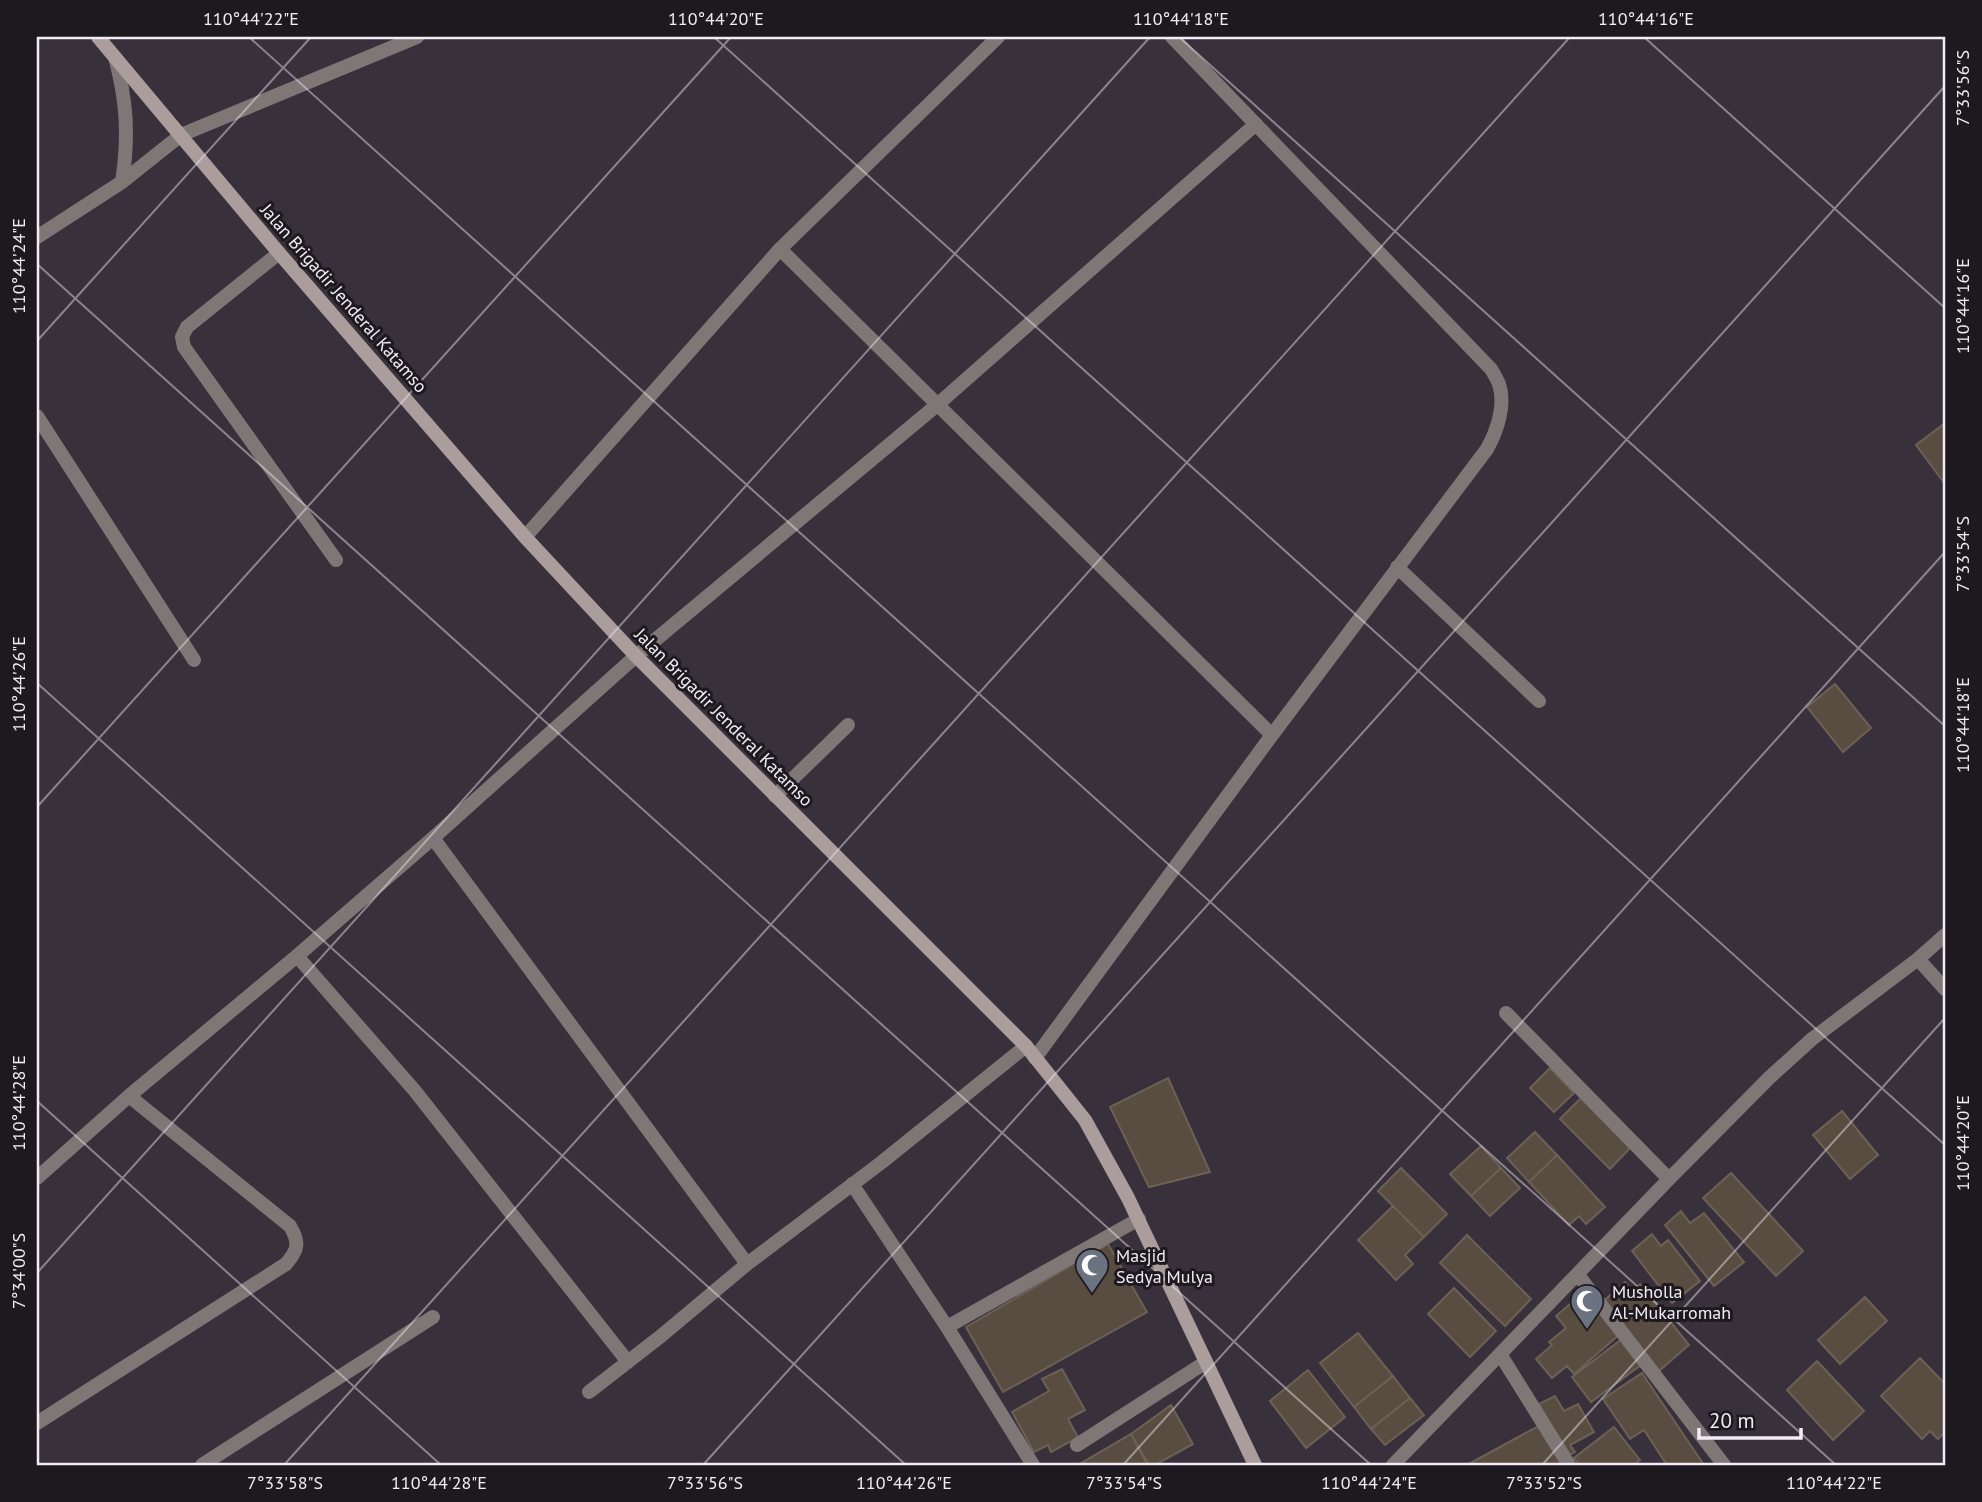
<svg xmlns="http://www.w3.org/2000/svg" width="1982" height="1502" font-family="'PT Sans',sans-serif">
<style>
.building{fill:#594d42;stroke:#6d6055;stroke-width:2}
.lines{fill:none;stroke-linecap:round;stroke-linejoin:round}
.service{stroke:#7f7776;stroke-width:14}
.minor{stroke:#7f7776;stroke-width:14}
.tertiary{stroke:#7f7776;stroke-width:14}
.secondary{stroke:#aa9d9b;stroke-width:14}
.ticks{fill:none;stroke:#f2ecf4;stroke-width:2;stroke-opacity:0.45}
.labels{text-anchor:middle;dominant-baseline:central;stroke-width:6;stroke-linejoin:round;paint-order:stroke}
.street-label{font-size:18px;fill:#f2ecf4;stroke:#1d191f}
.poi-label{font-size:18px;fill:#f2ecf4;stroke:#1d191f;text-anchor:start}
.neatline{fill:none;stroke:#f2ecf4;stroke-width:2.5}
.ticks-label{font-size:18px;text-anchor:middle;fill:#f2ecf4}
</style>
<rect width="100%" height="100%" fill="#38303b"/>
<path class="building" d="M1945,423V484L1916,445Z
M1835,684L1871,728L1843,752L1807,707Z
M1550,1068L1574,1093L1554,1112L1530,1088Z
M1168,1078L1210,1172L1149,1187L1110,1107Z
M1582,1097L1632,1146L1610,1169L1560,1119Z
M1842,1111L1878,1155L1850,1179L1813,1135Z
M1535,1132L1557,1155L1529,1182L1507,1158Z
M1481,1146L1501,1168L1471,1196L1450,1174Z
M1557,1155L1605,1207L1586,1224L1579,1216L1569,1225L1529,1182Z
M1401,1168L1447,1214L1424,1237L1378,1191Z
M1501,1168L1520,1188L1490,1216L1471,1196Z
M1731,1173L1803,1251L1776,1276L1703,1198Z
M1393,1206L1424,1237L1405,1255L1413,1264L1396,1280L1358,1240Z
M1681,1211L1690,1223L1704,1213L1744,1262L1714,1286L1665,1225Z
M1652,1234L1661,1246L1668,1240L1700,1281L1672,1303L1632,1251Z
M1467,1235L1531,1299L1505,1326L1440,1263Z
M1108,1244L1147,1312L1003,1392L966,1327Z
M1625,1282L1633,1292L1640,1284L1689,1345L1659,1371L1605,1300Z
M1454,1288L1496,1331L1470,1357L1428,1314Z
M1584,1292L1620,1334L1574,1374L1567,1366L1552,1378L1536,1359L1552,1345L1549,1342L1566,1328L1556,1316Z
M1865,1297L1887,1321L1840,1364L1818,1340Z
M1358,1333L1393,1376L1354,1407L1320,1363Z
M1622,1339L1641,1365L1591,1402L1572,1377Z
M1920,1358L1945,1384V1432L1938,1439L1930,1431L1922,1439L1881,1396Z
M1817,1361L1864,1411L1833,1440L1787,1390Z
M1062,1369L1085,1410L1068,1419L1078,1437L1051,1452L1048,1445L1034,1452L1012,1412L1049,1391L1042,1379Z
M1308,1370L1345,1417L1306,1448L1270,1401Z
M1642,1373L1704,1465H1667L1644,1430L1630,1439L1603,1399Z
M1393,1376L1410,1398L1371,1429L1354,1407Z
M1555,1396L1564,1411L1578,1404L1594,1432L1570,1445L1575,1452L1567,1456L1539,1404Z
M1410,1398L1424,1415L1385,1445L1371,1429Z
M1171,1405L1193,1444L1155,1465H1149L1131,1434Z
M1542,1424L1564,1465H1467Z
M1614,1427L1640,1460L1633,1465H1580L1574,1458Z
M1131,1434L1147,1464L1078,1465Z"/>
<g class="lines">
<path class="service" d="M775,796L848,725"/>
<path class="minor" d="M181,135L417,37
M780,249L1272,735
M279,253L187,327L182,337L184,347L336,560
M37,416L194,660
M525,537L780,249L998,37
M1397,567L1539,701
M433,838L747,1264
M297,956L415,1091L628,1362
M1918,959L1945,989
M1506,1013L1669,1179
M1035,1058L1272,735L1487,449C1497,431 1506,405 1499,384C1497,379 1494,374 1491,369L1172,37
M37,1178L129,1096L297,956L433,838L636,656L937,405L1256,124
M852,1184L947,1327L1033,1465
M1578,1275L1724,1465
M947,1327L1139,1219
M1500,1354L1569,1465
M589,1392L661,1336L747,1264L882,1162L1026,1046
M37,1423L286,1264C298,1250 300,1243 290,1226L129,1096
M1077,1445L1206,1362
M202,1465L433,1317
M1393,1465L1669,1179L1769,1078L1812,1039L1918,959L1945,935"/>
<path class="tertiary" d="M115,57C127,102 129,137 122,182
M37,237L122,182L181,135"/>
<path class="secondary" d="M98,37L279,253L525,537L636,656L1026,1046L1085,1120L1128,1198L1255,1465"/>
</g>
<path class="ticks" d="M249,37L1836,1465M714,37L1945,1145M1179,37L1945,726M1644,37L1945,308M37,264L1371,1465M37,341L311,37M37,683L906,1465M37,807L731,37M37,1101L441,1465M37,1273L1150,37M284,1465L1570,37M703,1465L1945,86M1123,1465L1945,552M1542,1465L1945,1018"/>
<defs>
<symbol id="mosque-pin" viewBox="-11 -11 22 30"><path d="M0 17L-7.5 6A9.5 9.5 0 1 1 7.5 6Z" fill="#6b7280" stroke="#1d191f"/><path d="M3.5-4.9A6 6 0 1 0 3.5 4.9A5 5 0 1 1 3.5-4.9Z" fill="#fff"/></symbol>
</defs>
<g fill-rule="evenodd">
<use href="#mosque-pin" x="1073" y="1246" width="38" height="52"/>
<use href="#mosque-pin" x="1568" y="1282" width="38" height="52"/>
</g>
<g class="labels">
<g class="street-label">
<text transform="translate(344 298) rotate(49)">Jalan Brigadir Jenderal Katamso</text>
<text transform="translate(724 717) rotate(45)">Jalan Brigadir Jenderal Katamso</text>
</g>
<g class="poi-label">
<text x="1116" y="1255">Masjid<tspan x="1116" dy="21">Sedya Mulya</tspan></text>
<text x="1612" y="1291">Musholla<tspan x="1612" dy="21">Al-Mukarromah</tspan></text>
</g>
</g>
<rect width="1982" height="1502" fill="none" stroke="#1d191f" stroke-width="77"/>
<path d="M1699 1428v10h102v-10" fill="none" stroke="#f2ecf4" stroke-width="3.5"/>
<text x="1709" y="1428" font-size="21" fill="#f2ecf4" stroke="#1d191f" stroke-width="5" paint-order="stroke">20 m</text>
<rect x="38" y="38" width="1906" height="1426" class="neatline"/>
<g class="ticks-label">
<text x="251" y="25">110°44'22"E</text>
<text x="716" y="25">110°44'20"E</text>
<text x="1181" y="25">110°44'18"E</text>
<text x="1646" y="25">110°44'16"E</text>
<text transform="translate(1963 88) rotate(-90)" y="6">7°33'56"S</text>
<text transform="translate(19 266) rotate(-90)" y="6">110°44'24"E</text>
<text transform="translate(1963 306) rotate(-90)" y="6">110°44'16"E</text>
<text transform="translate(1963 554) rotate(-90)" y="6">7°33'54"S</text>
<text transform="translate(19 684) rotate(-90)" y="6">110°44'26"E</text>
<text transform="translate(1963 725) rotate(-90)" y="6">110°44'18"E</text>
<text transform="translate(19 1103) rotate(-90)" y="6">110°44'28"E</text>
<text transform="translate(1963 1143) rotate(-90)" y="6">110°44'20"E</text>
<text transform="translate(19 1271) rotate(-90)" y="6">7°34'00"S</text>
<text x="285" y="1489">7°33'58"S</text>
<text x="439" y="1489">110°44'28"E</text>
<text x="705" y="1489">7°33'56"S</text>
<text x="904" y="1489">110°44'26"E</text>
<text x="1124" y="1489">7°33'54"S</text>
<text x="1369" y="1489">110°44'24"E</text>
<text x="1544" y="1489">7°33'52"S</text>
<text x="1834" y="1489">110°44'22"E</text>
</g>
</svg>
